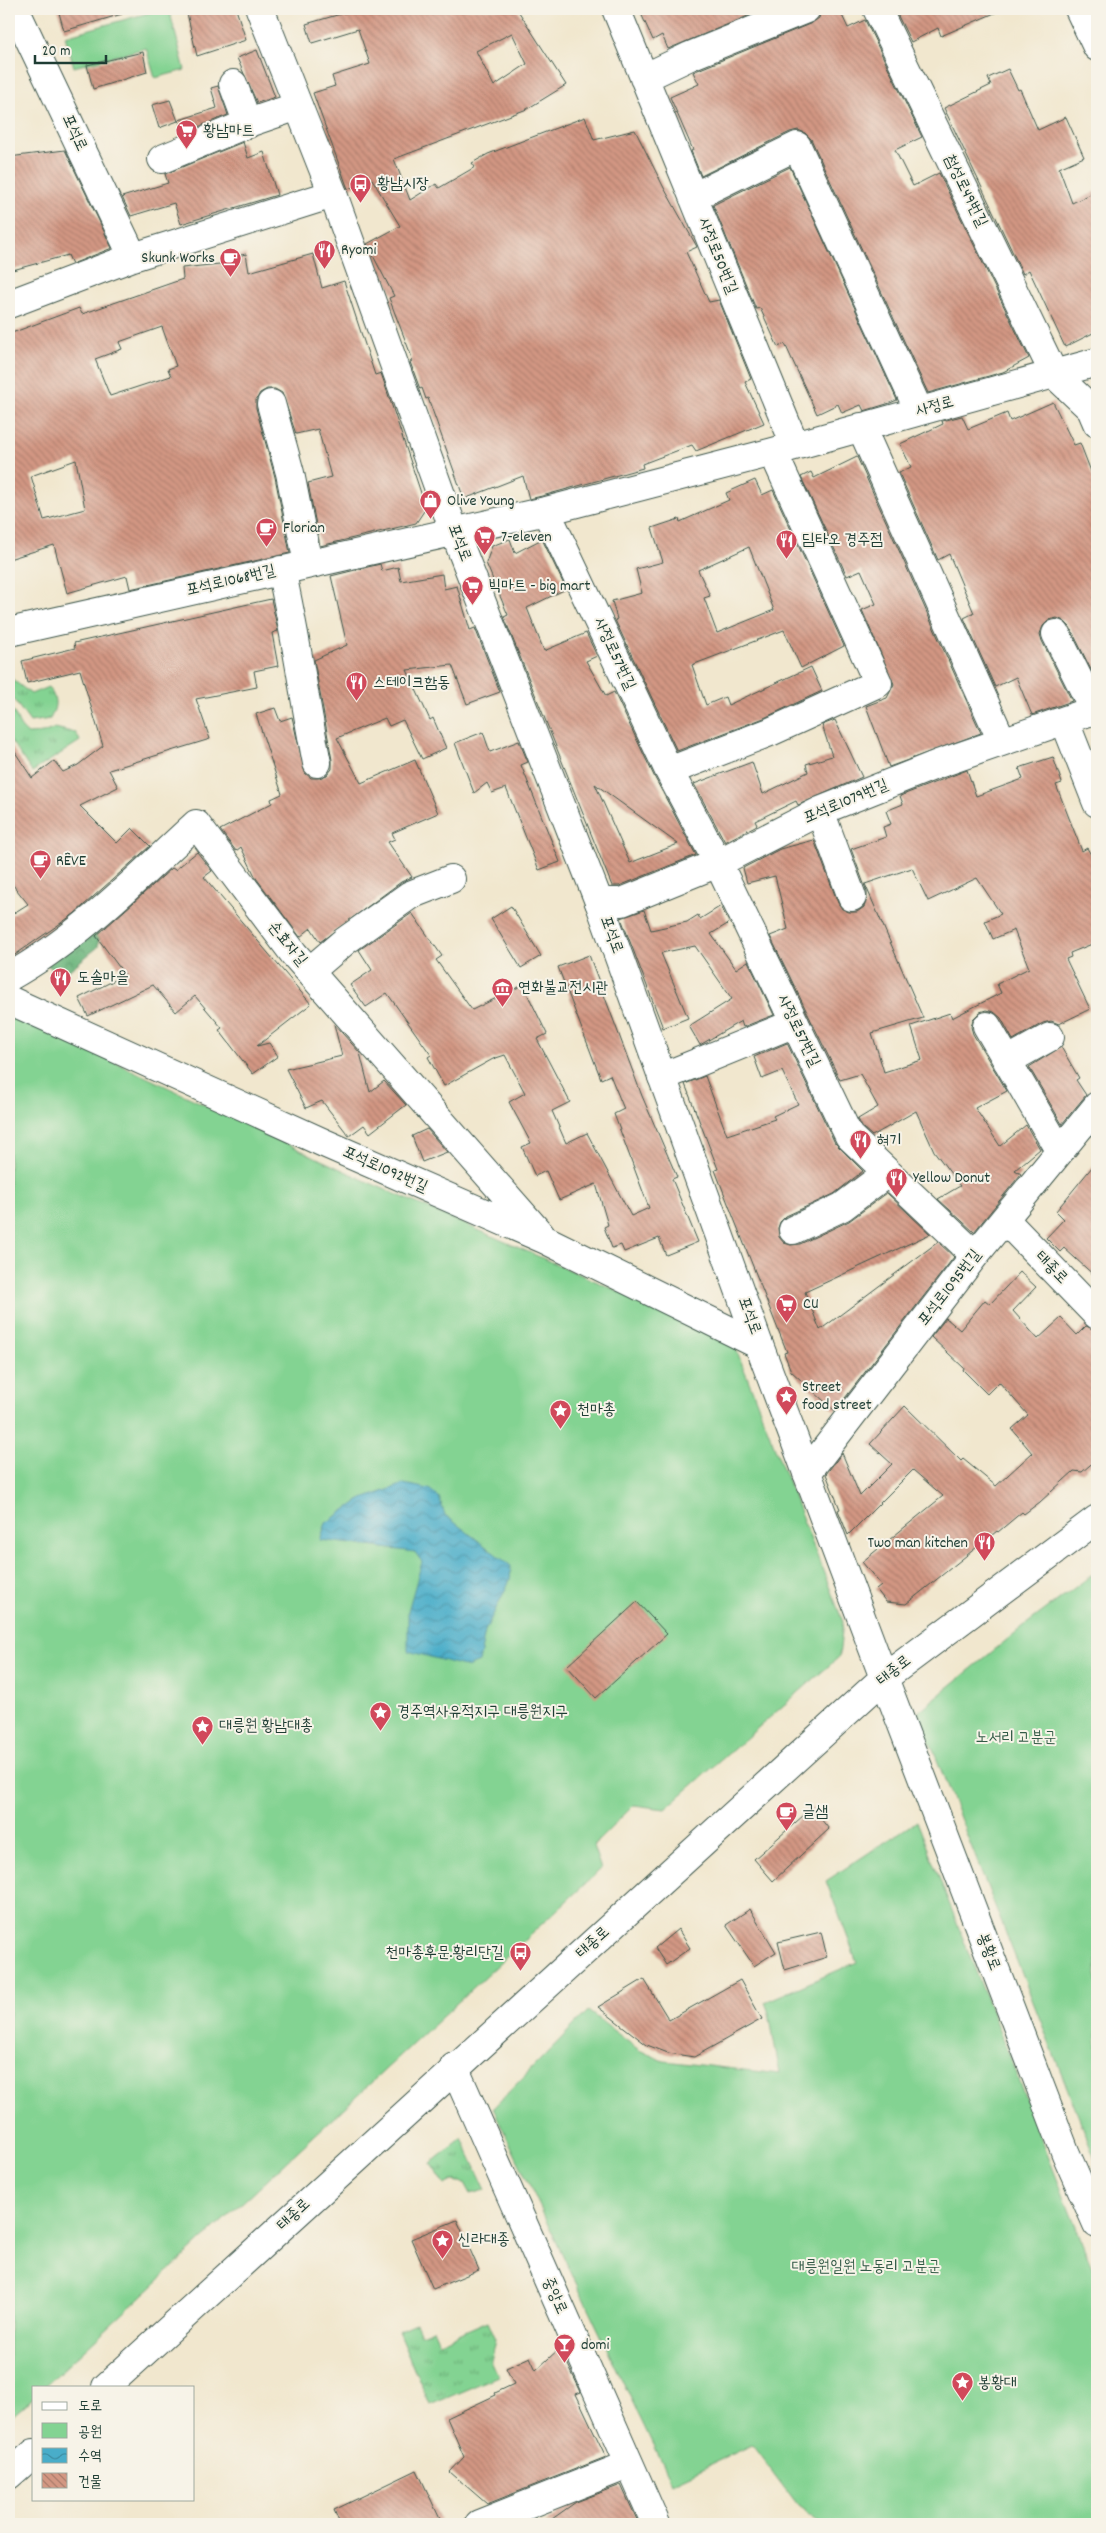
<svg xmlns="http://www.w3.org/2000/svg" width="1106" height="2533" font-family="Dekko,'Poor Story',sans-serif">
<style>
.grass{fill:url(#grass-tufts);stroke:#518863}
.forest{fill:url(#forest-crowns);stroke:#447958}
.green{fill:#83d392;stroke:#518863}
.water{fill:url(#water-waves);stroke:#34757e}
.building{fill:url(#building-back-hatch);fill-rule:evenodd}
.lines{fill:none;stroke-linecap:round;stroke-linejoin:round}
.minor-casing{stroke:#3e564b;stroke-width:30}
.major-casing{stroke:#3e564b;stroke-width:30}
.minor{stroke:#fff;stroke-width:28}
.major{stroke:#fff;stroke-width:28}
.labels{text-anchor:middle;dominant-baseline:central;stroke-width:4;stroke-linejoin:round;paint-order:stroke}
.poi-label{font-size:16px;fill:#1f3d34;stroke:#f7f3e8;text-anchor:start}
.street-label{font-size:16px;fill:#1f3d34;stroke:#f7f3e8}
.park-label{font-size:16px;fill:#335b47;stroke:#f7f3e8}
</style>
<defs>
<pattern id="grass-tufts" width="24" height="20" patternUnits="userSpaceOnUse" patternTransform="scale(1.25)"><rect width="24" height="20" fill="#83d392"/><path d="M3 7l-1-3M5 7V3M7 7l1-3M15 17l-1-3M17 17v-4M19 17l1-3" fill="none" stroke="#6bac78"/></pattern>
<pattern id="forest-crowns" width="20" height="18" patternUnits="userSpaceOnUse" patternTransform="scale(1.25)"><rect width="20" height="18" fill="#6ab57c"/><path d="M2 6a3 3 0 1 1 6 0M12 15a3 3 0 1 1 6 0" fill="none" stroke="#579466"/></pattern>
<pattern id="water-waves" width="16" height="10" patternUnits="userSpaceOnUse" patternTransform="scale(1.25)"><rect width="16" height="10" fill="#49adc9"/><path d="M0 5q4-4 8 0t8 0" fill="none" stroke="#3c8ea4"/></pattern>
<pattern id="building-back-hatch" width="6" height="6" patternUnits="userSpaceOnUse" patternTransform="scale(1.25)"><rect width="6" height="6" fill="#d39783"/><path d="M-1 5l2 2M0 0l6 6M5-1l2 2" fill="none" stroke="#ab7c6c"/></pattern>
</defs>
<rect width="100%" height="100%" fill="#f7f3e8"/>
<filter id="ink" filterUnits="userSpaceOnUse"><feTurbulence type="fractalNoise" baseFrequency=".02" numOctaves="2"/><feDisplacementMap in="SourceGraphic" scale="10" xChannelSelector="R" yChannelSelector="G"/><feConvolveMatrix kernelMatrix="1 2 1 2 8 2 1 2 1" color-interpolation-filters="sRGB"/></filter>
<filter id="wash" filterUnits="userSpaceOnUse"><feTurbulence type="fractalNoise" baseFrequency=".0096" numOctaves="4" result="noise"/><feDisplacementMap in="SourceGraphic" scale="20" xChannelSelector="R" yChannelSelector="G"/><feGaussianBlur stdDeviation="1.12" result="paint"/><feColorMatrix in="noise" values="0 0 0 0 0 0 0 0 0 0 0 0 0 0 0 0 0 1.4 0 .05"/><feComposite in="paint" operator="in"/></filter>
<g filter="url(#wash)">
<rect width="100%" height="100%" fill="#f1e7ce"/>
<path class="grass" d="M9,668L12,679L31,694L48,687C57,698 57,706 50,719L30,722L9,693Z
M9,707C20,717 14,723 28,734L43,733L55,728L76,733L80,741L32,772L9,738Z
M462,2138L486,2190L471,2194L465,2183L453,2181L445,2185L431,2163Z
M488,2321L496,2339L491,2361L498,2376L430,2405L398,2331L416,2323L421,2334L433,2329L439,2342Z"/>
<path class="forest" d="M93,927L99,934L98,947L62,976L47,965Z"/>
<path class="green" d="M163,9H169L185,70L155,78L146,48L74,67L65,36Z
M9,1012L370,1183L733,1341L843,1622L839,1657L665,1809L634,1805L593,1846L601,1869L44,2387H34V2397L9,2419Z
M1097,1571V2163L918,1712L1025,1625Z
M917,1821L1097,2281V2522L1091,2524H823L798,2506L752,2445L671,2483L493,2108L588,2011L639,2050L664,2061L780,2074L769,2013L765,2002L857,1962L826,1881Z"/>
<path class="water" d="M404,1484L429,1489L439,1497L445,1515L511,1566L510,1580L485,1631L479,1662L467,1667L408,1651V1611L422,1562L415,1552L320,1540L326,1523L360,1500Z"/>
<g id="blocks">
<path class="building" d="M58,9H122V14L64,31Z
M186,9H236L246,40L197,56Z
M358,9H517L566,85L527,109L394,159L410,200L436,184L439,188L475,167L472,163L488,154L585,117L594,140L635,130L664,188L696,245L697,247L686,252L709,302L719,300L751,379L745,382L764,423L696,451L692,445L642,464L643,468L542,496L529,499L523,476L464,499L428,398L426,399L422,388L420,389L410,362L412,361L411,355L389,298L394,296L367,244L400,226L372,179L348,189L313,93L335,86L332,76L370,64L358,29L312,43L306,24ZM512,33L527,64L494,86L476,51Z
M639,9H765L668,49L662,35L653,40Z
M821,9H839L848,28L865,20L922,137L895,150L913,186L939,173L1029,358L1003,372L928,393L811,139L805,133L798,130L790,132L701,176L691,151L693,150L670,97L699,84L693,72L812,23L819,18Z
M897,9H1004L941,36L938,28L911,42L895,10Z
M257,50L275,97L257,103L237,58Z
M143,52L147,72L93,89L87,65Z
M1008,69L1018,90L1020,89L1038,130L1066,117L1084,157L1059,168L1072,203L1097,191V331L1065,347L1029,270L1023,274L944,108L991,85L988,78Z
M218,86L228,115L183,133L179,120L217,108L211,88Z
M170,100L178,121L159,128L152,105Z
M243,142L248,158L264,152L277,195L181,224L174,203L131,216L122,197L168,183L165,174Z
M65,150L112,248L72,264L68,255L9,271V157Z
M790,167L897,400L890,403L864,411L861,405L842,413L838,404L817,414L785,344L778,347L760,308L756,309L713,205Z
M246,254L249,272L313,254L322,288L344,281L375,375L381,373L426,508L416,523L320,546L308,483L331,477L318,429L296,434L282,393L275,389H267L260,393L256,400V408L275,477L290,553L130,589L127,576L67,593L54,545L9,559V334L79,308L82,314L183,279L182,268L229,263L228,258ZM162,327L176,366L168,369L171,376L110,396L95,359L122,349L119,342ZM76,460L85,509L44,520L31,476Z
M1053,402L1074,445L1080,443L1097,487V682L1070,627L1064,621L1057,618L1049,620L1043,626L1040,634L1042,641L1072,701L1032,715L1016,677L995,687L964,618L974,613L949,554L938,560L899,473L911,467L900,444L943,424L942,421L962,416L968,429L1007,413L1010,421Z
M857,457L981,733L889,767L866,706L887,698L894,684L862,610L876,604L861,570L847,576L801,477L811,472L814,478Z
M755,480L762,495L773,490L844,646L801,668L784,630L692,665L706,705L725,697L728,705L811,667L822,691L764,718L677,751L615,620L617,619L612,601L642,593L636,569L663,562L652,528L679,519L680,522L729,500L726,493ZM749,547L774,610L717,633L704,598L710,596L698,570Z
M510,539L515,553L542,539L566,589L527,608L544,651L586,633L597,656L586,661L606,696L614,692L655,778L696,855L619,886H612L504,617L508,615L486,563L492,546ZM595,784L678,844L630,863Z
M380,564L382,571L398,567L401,581L442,574L444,589L457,586L470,630L475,628L500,692L467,704L452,665L407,670L430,720L433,718L446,748L422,759L403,720L389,726L385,718L337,738L361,783L415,760L438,813L392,833L395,839L388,842L412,877L401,882L320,942L311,928L300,937L256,878L241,847L236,851L220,830L272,803L271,799L282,794L256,714L275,708L280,721L292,717L305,773L311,778H319L327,775L332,769V760L314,660L347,645L331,576Z
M271,599L278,631L272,633L278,666L254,671L257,687L196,699L210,739L109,770L118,787L80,806L117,843L132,828L150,846L74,914L9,959V916L28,904L9,880V743L32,778L54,761L63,772L78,765L103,746L80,670L27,683L22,661L75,648L74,643Z
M835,720L862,777L798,805L796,801L755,821L757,825L725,842L694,784L752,762L763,794L808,772L806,764L832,756L822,725Z
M483,732L490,752L519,741L528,762L521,765L560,862L539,870L506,788L492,793L487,783L474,793L455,743Z
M1053,757L1062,783L1056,785L1082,851L1087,848L1097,865V942L1070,953L1071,957L1066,959L1090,1009L1059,1024L1051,1021L1043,1023L1013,1040L1001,1018L994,1012L986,1010L980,1012L973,1019L971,1027L973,1034L1007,1091L975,1108L1000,1146L1026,1125L1040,1149L1015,1170L1021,1174L974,1232L938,1199L960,1186L934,1151L916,1111L872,1136L862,1127L858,1119L878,1107L860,1074L840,1080L770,936L788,929L775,876L747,883L743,868L780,849L814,840L838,903L842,909L849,912H857L864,907L867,899V892L851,849L886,837L883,827L891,824L886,811L903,804L900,796L967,770L976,796L1023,779L1019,768ZM912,868L928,901L977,878L1001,914L985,921L993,939L1014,930L1029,968L997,984L1001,993L952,1018L950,1013L911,1026L922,1060L884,1072L872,1033L923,1018L865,884Z
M197,852L212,871L204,877L311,1004L257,1046L269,1043L278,1056L253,1074L219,1030L222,1028L195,996L176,1012L153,985L88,1016L79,998L125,975L96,936L172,868L175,870Z
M511,906L541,956L521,968L491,919Z
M721,906L729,923L711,934L736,969L748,961L774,1015L743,1027L741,1021L700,1045L689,1026L732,999L695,946L661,953L688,1018L663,1028L621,918L644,910L651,930L687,922L698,915L700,919Z
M412,913L442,956L436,960L472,1010L523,985L547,1034L537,1039L570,1102L552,1111L566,1143L587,1133L631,1216L649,1208L614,1114L624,1109L610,1075L601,1079L558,967L589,955L642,1096L677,1177L672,1179L698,1242L666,1255L659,1238L624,1252L621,1245L612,1248L604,1227L608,1225L596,1184L559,1200L546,1171L535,1176L522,1147L531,1143L509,1102L525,1093L505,1055L493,1059L444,1086L428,1057L431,1055L387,993L366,1007L350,985L372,970L359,950Z
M334,1024L360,1053L370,1092L384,1081L406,1105L370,1133L364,1125L349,1136L322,1101L306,1108L286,1069L342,1056Z
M787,1043L835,1143L863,1171L834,1194L786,1216L780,1222L778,1228L779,1237L784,1243L791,1245L800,1244L849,1221L887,1193L930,1234L805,1292L820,1330L938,1242L954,1257L835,1411L791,1371L784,1353L787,1352L729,1206L715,1170L718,1169L685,1084L705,1076L727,1135L775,1119L773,1116L798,1104L782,1071L762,1079L754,1057Z
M1061,1047L1079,1078L1076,1080L1086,1095L1062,1124L1029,1067Z
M427,1129L447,1152L422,1162L412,1136Z
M1097,1161V1278L1064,1248L1060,1252L1046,1238L1064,1219L1056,1211Z
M1020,1272L1036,1287L1013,1311L1038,1339L1061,1318L1077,1335L1086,1326L1097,1330V1459L1082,1472L1074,1471L1040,1502L1024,1514L1022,1512L998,1532L997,1531L906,1604L886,1602L876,1589L881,1585L862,1562L943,1496L913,1470L848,1535L838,1510L840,1509L826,1474L842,1453L860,1496L892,1464L870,1444L905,1406L961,1461L963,1459L996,1486L1032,1453L1012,1429L1028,1415L999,1382L987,1394L963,1370L964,1368L931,1337L946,1318L960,1330L985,1300L990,1304Z
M637,1602L667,1634L596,1698L567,1666Z
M812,1808L829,1829L773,1881L754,1859Z
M750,1909L776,1952L754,1966L726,1925Z
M678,1929L690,1948L666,1965L655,1948Z
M821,1932L827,1957L785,1970L778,1942Z
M644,1979L669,2020L740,1980L762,2019L694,2057L668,2053L647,2045L598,2007Z
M457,2220L479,2270L433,2289L411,2239Z
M560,2348L581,2392L576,2394L606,2457L487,2504L450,2472L464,2457L447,2418L496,2395L495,2393L514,2384L506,2368L530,2357L536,2370Z
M417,2470L440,2519L429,2524H340L334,2510Z
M621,2485L639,2524H545L576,2502Z"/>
</g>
</g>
<g filter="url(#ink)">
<use href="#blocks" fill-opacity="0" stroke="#3e564b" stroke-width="1"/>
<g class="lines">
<defs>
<path id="minor" d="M15,9L133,257
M616,9L795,445
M877,9L1054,374L1091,409L1097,423
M1079,9L1097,47
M644,78L690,56L806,9
M233,84L248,124
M162,159L251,122L298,106
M693,197L797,146L919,411
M9,304L133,257L333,194
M271,404L290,473L308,564
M861,427L1002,741
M546,511L669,771L718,863L849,1136L975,1255
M281,570C296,634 304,699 317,763
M9,632L546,511L773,452L1097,362
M1056,634L1094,710
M1065,722L1097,803
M669,771L770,732L878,683L773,452
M820,811L852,897
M599,902H622L718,863L820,811L938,764L1097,709
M310,971L345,941L410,895L451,879
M9,977C79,938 137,878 196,824L294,954L540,1234
M9,1000L324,1143L546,1240L759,1345
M987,1026L1059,1150
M1007,1061L1050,1037
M662,1077L795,1023
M1005,1220L1097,1315
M793,1230L842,1207L887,1173
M807,1473L975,1255L1097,1106
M884,1678L1066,2154L1097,2224
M454,2067L656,2524
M479,2524L628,2465"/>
<path id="major" d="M260,9L333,194L454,531L599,902L759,1345L884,1678
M106,2387L884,1678L1097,1519
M9,2475L34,2453"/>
</defs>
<use href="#minor" class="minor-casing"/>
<use href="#major" class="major-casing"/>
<use href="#minor" class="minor"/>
<use href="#major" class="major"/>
</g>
</g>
<defs>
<symbol id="supermarket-pin" viewBox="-11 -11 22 30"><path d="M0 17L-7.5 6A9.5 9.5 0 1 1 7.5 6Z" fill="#d1495b" stroke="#f7f3e8"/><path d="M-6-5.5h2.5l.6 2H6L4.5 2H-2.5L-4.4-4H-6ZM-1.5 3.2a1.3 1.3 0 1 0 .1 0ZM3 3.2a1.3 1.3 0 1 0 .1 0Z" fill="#fff"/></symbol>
<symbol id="bus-pin" viewBox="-11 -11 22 30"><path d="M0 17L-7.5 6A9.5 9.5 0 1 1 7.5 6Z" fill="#d1495b" stroke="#f7f3e8"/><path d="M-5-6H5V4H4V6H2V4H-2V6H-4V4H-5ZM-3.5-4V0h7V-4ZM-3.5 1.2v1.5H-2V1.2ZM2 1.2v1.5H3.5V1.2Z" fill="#fff"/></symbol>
<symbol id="restaurant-pin" viewBox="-11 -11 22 30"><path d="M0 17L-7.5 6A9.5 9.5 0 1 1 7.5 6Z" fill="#d1495b" stroke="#f7f3e8"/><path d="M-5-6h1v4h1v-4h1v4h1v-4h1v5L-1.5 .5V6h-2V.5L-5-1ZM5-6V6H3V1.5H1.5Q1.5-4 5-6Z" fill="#fff"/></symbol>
<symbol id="cafe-pin" viewBox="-11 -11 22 30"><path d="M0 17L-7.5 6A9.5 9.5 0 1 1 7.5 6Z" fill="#d1495b" stroke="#f7f3e8"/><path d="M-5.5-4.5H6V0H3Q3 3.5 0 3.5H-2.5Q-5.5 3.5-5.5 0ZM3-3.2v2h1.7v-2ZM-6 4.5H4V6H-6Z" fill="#fff"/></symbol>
<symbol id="shop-pin" viewBox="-11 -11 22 30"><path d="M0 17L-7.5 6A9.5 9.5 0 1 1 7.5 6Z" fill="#d1495b" stroke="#f7f3e8"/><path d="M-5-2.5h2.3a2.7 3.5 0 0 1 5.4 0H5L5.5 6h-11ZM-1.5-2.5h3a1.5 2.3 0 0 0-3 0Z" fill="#fff"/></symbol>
<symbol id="museum-pin" viewBox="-11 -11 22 30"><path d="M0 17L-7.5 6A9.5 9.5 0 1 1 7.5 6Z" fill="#d1495b" stroke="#f7f3e8"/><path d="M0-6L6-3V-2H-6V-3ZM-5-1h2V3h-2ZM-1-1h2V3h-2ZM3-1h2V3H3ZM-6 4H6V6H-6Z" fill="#fff"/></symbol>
<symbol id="sight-pin" viewBox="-11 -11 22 30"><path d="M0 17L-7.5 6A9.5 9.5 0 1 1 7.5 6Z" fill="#d1495b" stroke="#f7f3e8"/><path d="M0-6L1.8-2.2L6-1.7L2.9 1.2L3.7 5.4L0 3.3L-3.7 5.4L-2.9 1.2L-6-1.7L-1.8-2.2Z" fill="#fff"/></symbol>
<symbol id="bar-pin" viewBox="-11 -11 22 30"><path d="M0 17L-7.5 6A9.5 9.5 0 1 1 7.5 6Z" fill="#d1495b" stroke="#f7f3e8"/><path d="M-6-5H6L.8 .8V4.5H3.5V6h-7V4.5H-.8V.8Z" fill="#fff"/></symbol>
</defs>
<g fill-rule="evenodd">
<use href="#supermarket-pin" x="174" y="118" width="25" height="34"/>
<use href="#bus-pin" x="348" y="172" width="25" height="34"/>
<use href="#restaurant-pin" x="312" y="238" width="25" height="34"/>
<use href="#cafe-pin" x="218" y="246" width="25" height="34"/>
<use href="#shop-pin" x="418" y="488" width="25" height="34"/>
<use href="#cafe-pin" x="254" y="516" width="25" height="34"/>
<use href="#supermarket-pin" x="472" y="524" width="25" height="34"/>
<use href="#restaurant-pin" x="774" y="528" width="25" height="34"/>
<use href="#supermarket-pin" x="460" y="574" width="25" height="34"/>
<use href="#restaurant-pin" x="344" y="670" width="25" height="34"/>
<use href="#cafe-pin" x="28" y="848" width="25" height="34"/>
<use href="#restaurant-pin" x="48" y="966" width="25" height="34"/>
<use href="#museum-pin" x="490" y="976" width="25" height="34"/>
<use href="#restaurant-pin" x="848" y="1128" width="25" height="34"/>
<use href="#restaurant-pin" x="884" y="1166" width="25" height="34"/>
<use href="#supermarket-pin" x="774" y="1292" width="25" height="34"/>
<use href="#sight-pin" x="774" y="1384" width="25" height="34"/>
<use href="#sight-pin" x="548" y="1398" width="25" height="34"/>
<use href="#restaurant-pin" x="972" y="1530" width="25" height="34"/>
<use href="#sight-pin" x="368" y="1700" width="25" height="34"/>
<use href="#sight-pin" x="190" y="1714" width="25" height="34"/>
<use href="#cafe-pin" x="774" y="1800" width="25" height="34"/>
<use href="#bus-pin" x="508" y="1940" width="25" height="34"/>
<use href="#sight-pin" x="430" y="2228" width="25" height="34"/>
<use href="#bar-pin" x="552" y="2332" width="25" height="34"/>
<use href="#sight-pin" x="950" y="2370" width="25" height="34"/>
</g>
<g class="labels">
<g class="poi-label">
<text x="203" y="131">황남마트</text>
<text x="377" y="184">황남시장</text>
<text x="341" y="250">Ryomi</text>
<text x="215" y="258" text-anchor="end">Skunk Works</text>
<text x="447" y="501">Olive Young</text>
<text x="283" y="528">Florian</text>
<text x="501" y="537">7-eleven</text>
<text x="802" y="540">딤타오 경주점</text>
<text x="488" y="586">빅마트 - big mart</text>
<text x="373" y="683">스테이크함동</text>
<text x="56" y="861">RÊVE</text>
<text x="77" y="978">도솔마을</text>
<text x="518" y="988">연화불교전시관</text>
<text x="876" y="1141">혀기</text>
<text x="913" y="1178">Yellow Donut</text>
<text x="803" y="1304">CU</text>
<text x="802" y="1387">Street<tspan x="802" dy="18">food street</tspan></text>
<text x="577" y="1410">천마총</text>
<text x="968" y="1543" text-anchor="end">Two man kitchen</text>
<text x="397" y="1712">경주역사유적지구 대릉원지구</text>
<text x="219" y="1726">대릉원 황남대총</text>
<text x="802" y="1812">글샘</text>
<text x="504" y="1953" text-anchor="end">천마총후문.황리단길</text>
<text x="458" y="2240">신라대종</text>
<text x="581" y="2345">domi</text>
<text x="978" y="2383">봉황대</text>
</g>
<g class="street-label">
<text transform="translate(74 133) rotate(65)">포석로</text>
<text transform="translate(965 191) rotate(64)">첨성로49번길</text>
<text transform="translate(717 256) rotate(68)">사정로50번길</text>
<text transform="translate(935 407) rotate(-15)">사정로</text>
<text transform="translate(459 543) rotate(69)">포석로</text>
<text transform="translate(231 581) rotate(-13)">포석로1068번길</text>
<text transform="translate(614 654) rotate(65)">사정로57번길</text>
<text transform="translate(846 802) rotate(-23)">포석로1079번길</text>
<text transform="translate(611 935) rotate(70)">포석로</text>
<text transform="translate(287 944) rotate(51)">손효자길</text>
<text transform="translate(798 1031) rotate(64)">사정로57번길</text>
<text transform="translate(385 1170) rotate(24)">포석로1092번길</text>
<text transform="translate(1051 1268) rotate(46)">태종로</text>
<text transform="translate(950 1288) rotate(-52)">포석로1095번길</text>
<text transform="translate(749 1316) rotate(70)">포석로</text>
<text transform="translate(894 1671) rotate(-38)">태종로</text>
<text transform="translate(593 1943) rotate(-42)">태종로</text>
<text transform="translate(988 1952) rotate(69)">봉황로</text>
<text transform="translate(294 2215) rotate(-43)">태종로</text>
<text transform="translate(554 2296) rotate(66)">중앙로</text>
</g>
<g class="park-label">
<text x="1016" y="1738">노서리 고분군</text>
<text x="866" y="2267">대릉원일원 노동리 고분군</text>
</g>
</g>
<rect width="1106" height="2533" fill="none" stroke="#f7f3e8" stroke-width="30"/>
<rect x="32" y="2386" width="162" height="115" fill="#f7f3e8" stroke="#a1aaa0"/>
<rect x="42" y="2402" width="25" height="8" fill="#ffffff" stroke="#a1aaa0"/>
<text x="78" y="2410" font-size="15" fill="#1f3d34">도로</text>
<rect x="42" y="2423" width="25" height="15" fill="#83d392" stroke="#a1aaa0"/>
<text x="78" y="2436" font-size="15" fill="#1f3d34">공원</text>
<rect x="42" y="2448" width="25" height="15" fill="url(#water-waves)" stroke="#a1aaa0"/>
<text x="78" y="2460" font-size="15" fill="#1f3d34">수역</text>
<rect x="42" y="2473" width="25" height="15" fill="url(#building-back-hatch)" stroke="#a1aaa0"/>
<text x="78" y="2486" font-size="15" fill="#1f3d34">건물</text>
<path d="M35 55v8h71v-8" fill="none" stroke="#1f3d34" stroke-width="2.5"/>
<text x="42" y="55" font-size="15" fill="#1f3d34" stroke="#f7f3e8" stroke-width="4" paint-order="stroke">20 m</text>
</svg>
